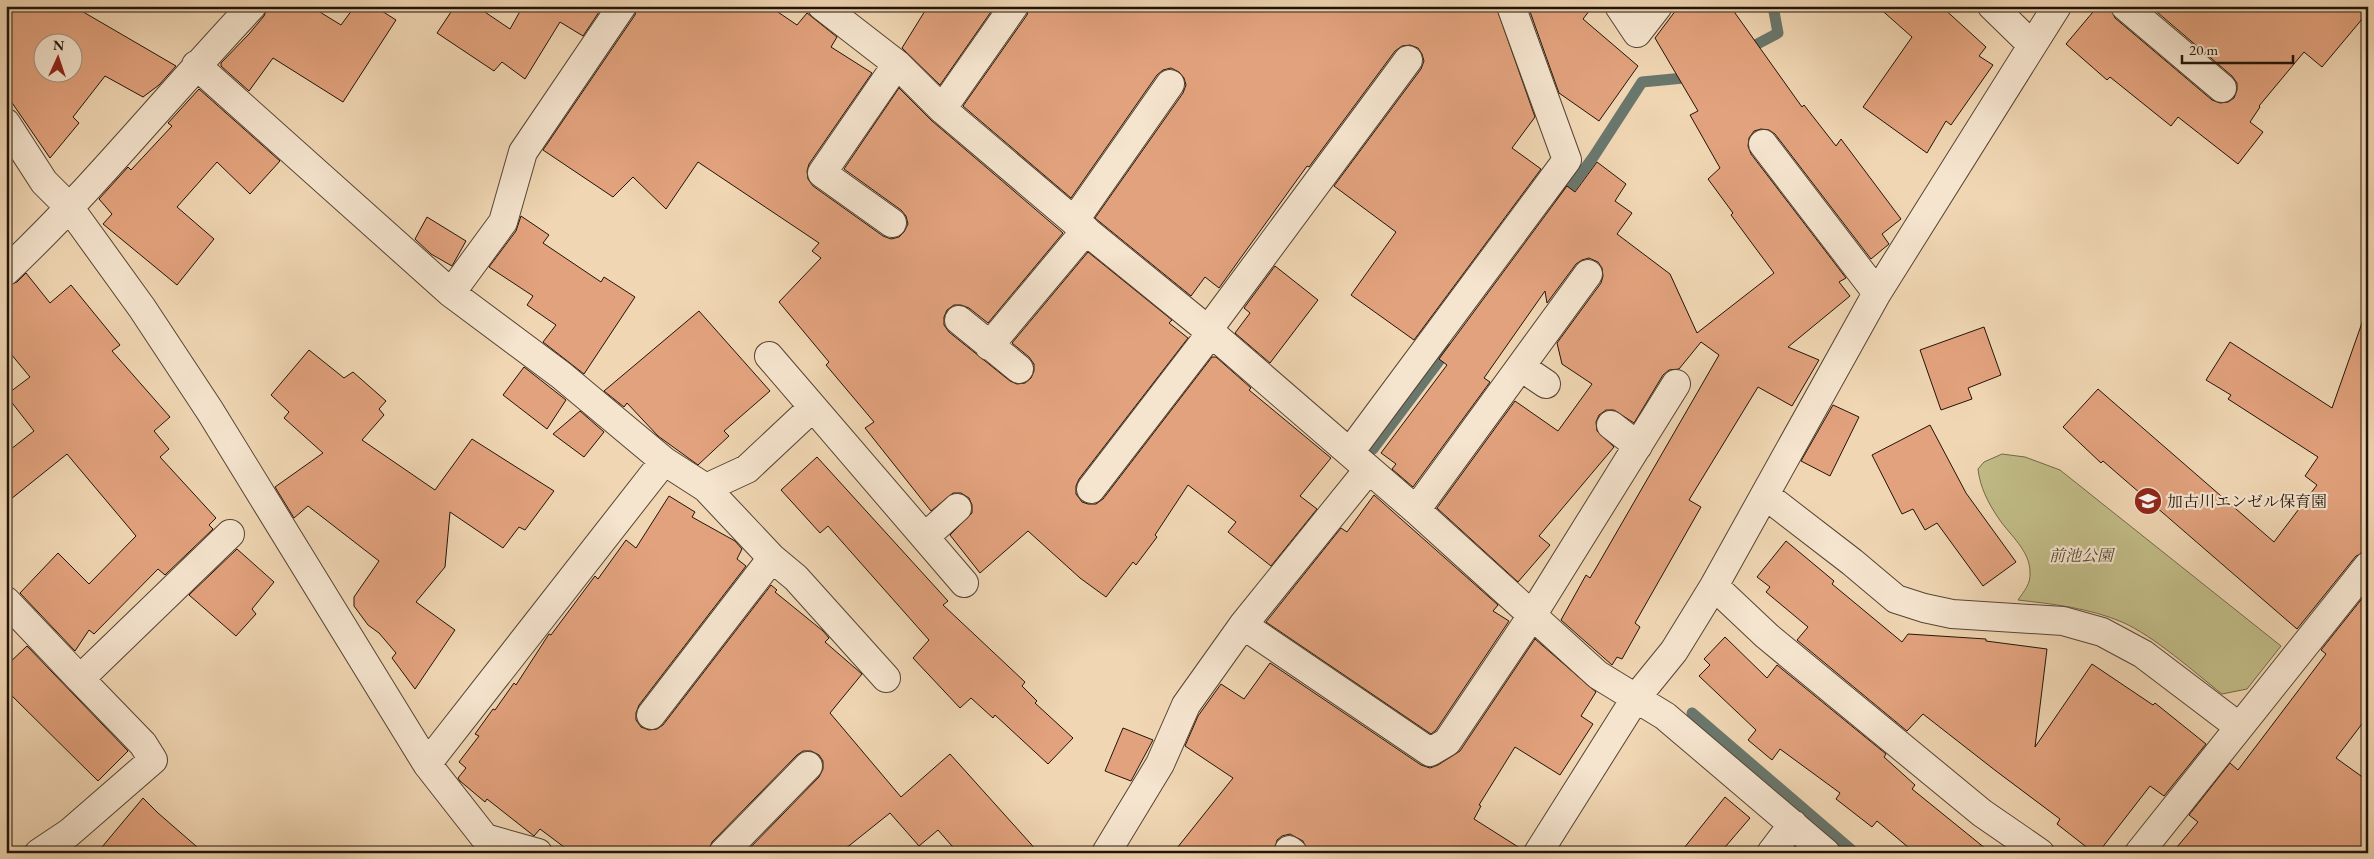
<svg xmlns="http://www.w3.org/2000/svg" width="2374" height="859" font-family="'EB Garamond','Noto Serif JP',serif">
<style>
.green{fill:#c1bc87;stroke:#726848}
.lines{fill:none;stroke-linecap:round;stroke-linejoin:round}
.stream{stroke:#6a776d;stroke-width:11}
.building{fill:#e2a27d;stroke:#221408;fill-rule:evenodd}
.minor-casing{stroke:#564433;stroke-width:30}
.minor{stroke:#f5e4ce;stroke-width:28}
.labels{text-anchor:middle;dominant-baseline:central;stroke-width:4.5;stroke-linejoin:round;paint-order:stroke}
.poi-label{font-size:16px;fill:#221408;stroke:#f5e4ce;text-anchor:start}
.park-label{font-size:16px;font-style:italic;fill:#52462e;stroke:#f5e4ce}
</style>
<rect width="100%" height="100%" fill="#f0d6b3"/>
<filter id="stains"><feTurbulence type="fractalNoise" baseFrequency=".004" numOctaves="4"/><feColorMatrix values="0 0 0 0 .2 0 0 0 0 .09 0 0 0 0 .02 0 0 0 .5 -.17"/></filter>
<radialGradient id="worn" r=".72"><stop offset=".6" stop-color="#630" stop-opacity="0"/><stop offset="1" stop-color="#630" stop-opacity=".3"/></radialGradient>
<path class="green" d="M2002,454L2025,457L2060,470L2281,646L2247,689L2222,694C2194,672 2154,636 2122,622C2089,608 2053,604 2018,600C2024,591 2031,584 2030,572C2030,551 2010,535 1999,519C1988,503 1980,487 1978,469L1984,462Z"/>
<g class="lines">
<path class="stream" d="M1744,51L1778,33L1773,6
M1561,201L1594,156L1642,82L1694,77
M1373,449L1448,349
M1692,713L1855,853"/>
</g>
<path class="building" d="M6,6H73L176,66L159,85L143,97L105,76L73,117L79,123L50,158L6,94ZM42,42H72V72H42Z
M268,6H310L341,25L355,6H374L396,20L343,102L273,58L249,91L221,66V63L249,34L264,16Z
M455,6H476L510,29L523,6H603L583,36L560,22L525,79L502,62L494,71L437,33Z
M637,6H769L797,25L807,13L837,37L831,47L872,73L809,164L807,171L808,179L813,186L883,236L891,239L899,237L904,232L908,224L906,216L901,210L844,169L899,88L932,121L1063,233L988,323L969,308L961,305H954L947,310L944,317V325L949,332L1010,381L1017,384L1025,383L1031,378L1034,371V364L1029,357L1012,343L1088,252L1172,320L1169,323L1188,338L1079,479L1076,486V494L1082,502L1088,504H1096L1103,499L1212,357H1216L1251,388L1249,390L1331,458L1300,496L1317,509L1271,566L1228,532L1236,522L1188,485L1155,535L1157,537L1136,565L1133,562L1106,597L1080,578L1028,531L980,573L950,535L972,513V505L969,498L961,493H953L931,511L865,428L874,422L826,365L829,362L779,302L821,258L812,251L819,243L698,162L666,209L633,177L613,197L543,150L635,15Z
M928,6H995L940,85L902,48Z
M1029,6H1496L1535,117L1512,148L1541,169L1414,340L1351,295L1396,232L1334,186L1421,69L1424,61L1422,54L1418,48L1410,45L1402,46L1395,51L1309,167L1307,166L1219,288L1205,277L1191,296L1095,218L1183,93L1186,85L1184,78L1179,72L1171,68L1163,70L1157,75L1071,198L963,106L1027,15Z
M1528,6H1593L1583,19L1638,66L1599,121L1559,93Z
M1679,6H1730L1802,107L1804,105L1836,146L1841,139L1901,219L1882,234L1889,244L1871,259L1775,134L1769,130L1761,129L1754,131L1749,138L1748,146L1751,154L1846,278L1839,282L1850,296L1788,347L1819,360L1792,406L1758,387L1689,500L1701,507L1635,623L1640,627L1622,659L1617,657L1612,665L1561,620L1586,575L1590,578L1596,568L1719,355L1701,342L1679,369L1669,370L1663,375L1634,423L1614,410H1606L1599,415L1596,422L1597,431L1614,447L1539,536L1550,545L1518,582L1437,508L1515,401L1558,431L1592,384L1562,364L1557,343L1601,283L1603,276L1602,268L1598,262L1589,258L1582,260L1576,264L1547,303L1545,291L1484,378L1490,382L1413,487L1392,469L1396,464L1381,453L1447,365L1439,359L1567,186L1575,192L1597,162L1626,184L1615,201L1632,213L1617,234L1670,274L1697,333L1774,273L1731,215L1733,213L1708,179L1720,168L1690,115L1698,111L1655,38Z
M1877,6H1941L1986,47L1979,56L1993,65L1951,125L1946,121L1927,153L1863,107L1912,37Z
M2098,6H2110L2115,18L2212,100L2220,103L2228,102L2234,98L2237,90V83L2232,76L2150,6H2368V12L2322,67L2304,52L2259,106L2260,107L2250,122L2263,132L2238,164L2178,117L2171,126L2110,77L2107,80L2066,44Z
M199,89L280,161L250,194L217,162L177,207L214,239L177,285L103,224L112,214L99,199L128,167L131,170L172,126L168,123Z
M521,216L549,235L543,243L601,282L604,277L635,297L584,374L543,342L556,325L527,305L533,296L489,267L516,231Z
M427,217L466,241L452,266L431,254L415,239Z
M1275,266L1318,300L1270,363L1235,333L1250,313L1244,308Z
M26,273L50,303L71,285L120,345L112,351L170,417L154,431L169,449L160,457L216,518L209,525L213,529L165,575L158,569L94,634L89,630L75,651L20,593L58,553L89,584L136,536L67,454L6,503V453L34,431L6,395L30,377L6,348V286L17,282Z
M699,311L770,391L724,431L729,436L698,465L658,436L627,403L624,407L604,391Z
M2363,320H2368V551L2356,556L2297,629L2103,461L2101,463L2063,427L2098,389L2274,542L2317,485L2305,476L2318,457L2228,399L2231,395L2206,380L2230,342L2332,408Z
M1984,327L2001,375L1968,388L1972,399L1941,410L1920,350Z
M309,350L344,378L353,372L386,401L379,409L384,415L362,440L435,490L472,439L554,491L525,530L519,527L503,548L450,512L445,567L416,602L455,630L415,689L392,658L396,653L379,633L368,625L354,606V597L379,561L308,506L294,518L275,487L323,453L284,418L289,412L271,395Z
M524,367L566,400L547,429L503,395Z
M1833,405L1859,417L1830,476L1801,461Z
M580,411L604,432L584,457L553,434Z
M1930,425L1966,493L2016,562L1983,586L1937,523L1925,530L1913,509L1902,514L1872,455Z
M817,457L948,601L943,605L1025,682L1022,686L1037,701L1035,703L1073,738L1048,764L995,715L993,718L971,698L960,708L913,658L929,640L828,526L820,533L781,490Z
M1374,495L1498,605L1493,611L1509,621L1436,730L1431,734L1266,622L1341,528L1347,532Z
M669,496L695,512L692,517L735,541L742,549L737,559L746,566L639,705L636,713V720L641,727L649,730L657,729L663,725L771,585L777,590L775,592L823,631L829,638L825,642L862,674L830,713L901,797L950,754L1039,853H958L938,830L919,846L890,813L840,853H745L819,777L823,769V761L819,755L811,751H803L797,755L712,842L708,853H572L540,829L534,836L487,799L485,802L460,781L458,778L466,768L459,762L479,736L475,734L493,709L495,710L514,683L516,685L549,634L551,635L595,576L598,579L626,540L636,548Z
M1786,541L1834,581L1832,584L1902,642L1908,634L1986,639V641L2047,649L2035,747L2092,664L2153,705L2155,703L2206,744L2164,796L2150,786L2098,853H2094L2057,824L2060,819L1996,771L1923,714L1907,731L1797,640L1808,627L1766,592L1770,587L1757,577Z
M237,549L274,582L252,609L256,614L236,636L189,595Z
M2368,591V716L2336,758L2368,781V838L2356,853H2172L2198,822L2189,815L2230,763L2238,770L2326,654L2321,650Z
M1725,637L1767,678L1777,665L1886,754L1884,757L1915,785L1912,789L1991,853H1915L1877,821L1872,827L1836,799L1840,793L1780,749L1772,760L1748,740L1756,730L1699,676L1710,665L1704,659Z
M1535,639L1596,692L1581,716L1593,724L1560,775L1515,747L1479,805L1481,806L1474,819L1523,850L1522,853H1308L1303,841L1290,834L1282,836L1277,840L1274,853H1173L1233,778L1185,746L1198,716L1221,684L1244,699L1270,663L1421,765L1430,768L1438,765L1460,751Z
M27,646L128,751L98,781L6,690V666Z
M1123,728L1153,740L1131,781L1105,771Z
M1725,797L1750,818L1720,853H1680Z
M143,798L158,813L204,853H97Z"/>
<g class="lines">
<defs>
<path id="minor" d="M822,6L897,64L942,109L1074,221L1208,330L1416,510L1598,675L1665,716L1826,853
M1619,6L1637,33L1658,6
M1992,6L2032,45
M2125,6L2222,88
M196,65L451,293L561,375L664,461L427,764L485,838L538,853
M942,109L1014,6
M6,123L44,182L69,207L142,308L210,411L427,764
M1763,144L1877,293
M1074,221L1170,84
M892,223L822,173L897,64
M6,271C94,188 169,94 252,6
M451,293L503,222L523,152L622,6
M959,320L1019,369
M1208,330L1408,60
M989,346L1086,230
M769,356L964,583
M1521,367L1546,384
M1611,425L1638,446
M1350,452L1567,160L1511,6
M664,461L706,488L772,558L796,578L886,678
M706,488L747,469L812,408
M1091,489L1211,333
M1765,495L1852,562L1896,599L1924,608L1952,614L2063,621L2102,632L2143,654L2238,726
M1416,510L1588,274
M925,537L957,508
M1714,586L1767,636L1982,813L2040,853
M6,601L80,679L230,534
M1243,625L1430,752L1447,742L1531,617L1676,384
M651,715L772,558
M1289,850L1293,853
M39,853L69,833L153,760L143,744L80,679
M723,853L808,766
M1106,853L1160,764L1186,705L1243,625L1368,470
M1538,853L1635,699L1674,651L1714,586L1877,293L2057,6
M1771,853L1793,824
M2139,853L2368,566"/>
</defs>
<use href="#minor" class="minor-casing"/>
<use href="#minor" class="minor"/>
</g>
<defs>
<symbol id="school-disc" viewBox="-11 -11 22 22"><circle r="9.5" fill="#8f2418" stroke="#f5e4ce"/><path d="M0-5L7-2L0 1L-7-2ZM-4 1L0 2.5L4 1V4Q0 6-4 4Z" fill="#fff"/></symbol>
</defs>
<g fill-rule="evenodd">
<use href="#school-disc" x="2132" y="485" width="32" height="32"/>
</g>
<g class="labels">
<g class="poi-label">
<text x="2167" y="501">加古川エンゼル保育園</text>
</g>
<g class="park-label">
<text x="2081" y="555">前池公園</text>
</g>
</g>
<rect width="2374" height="859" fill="none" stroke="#f0d6b3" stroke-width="25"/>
<rect x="8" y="8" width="2359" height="844" fill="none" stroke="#221408" stroke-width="2.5"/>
<rect x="12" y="12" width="2349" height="834" fill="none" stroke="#221408"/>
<g transform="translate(58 58) rotate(3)"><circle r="24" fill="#f5e4ce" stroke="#a1917f"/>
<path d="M0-4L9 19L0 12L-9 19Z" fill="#8f2418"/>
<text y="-8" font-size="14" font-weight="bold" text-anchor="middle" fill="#221408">N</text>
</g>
<path d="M2182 55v8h111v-8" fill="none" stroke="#221408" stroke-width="2.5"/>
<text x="2189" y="55" font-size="15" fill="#221408" stroke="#f5e4ce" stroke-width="4" paint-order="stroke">20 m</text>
<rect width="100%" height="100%" filter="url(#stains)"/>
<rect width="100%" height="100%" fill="url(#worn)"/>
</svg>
